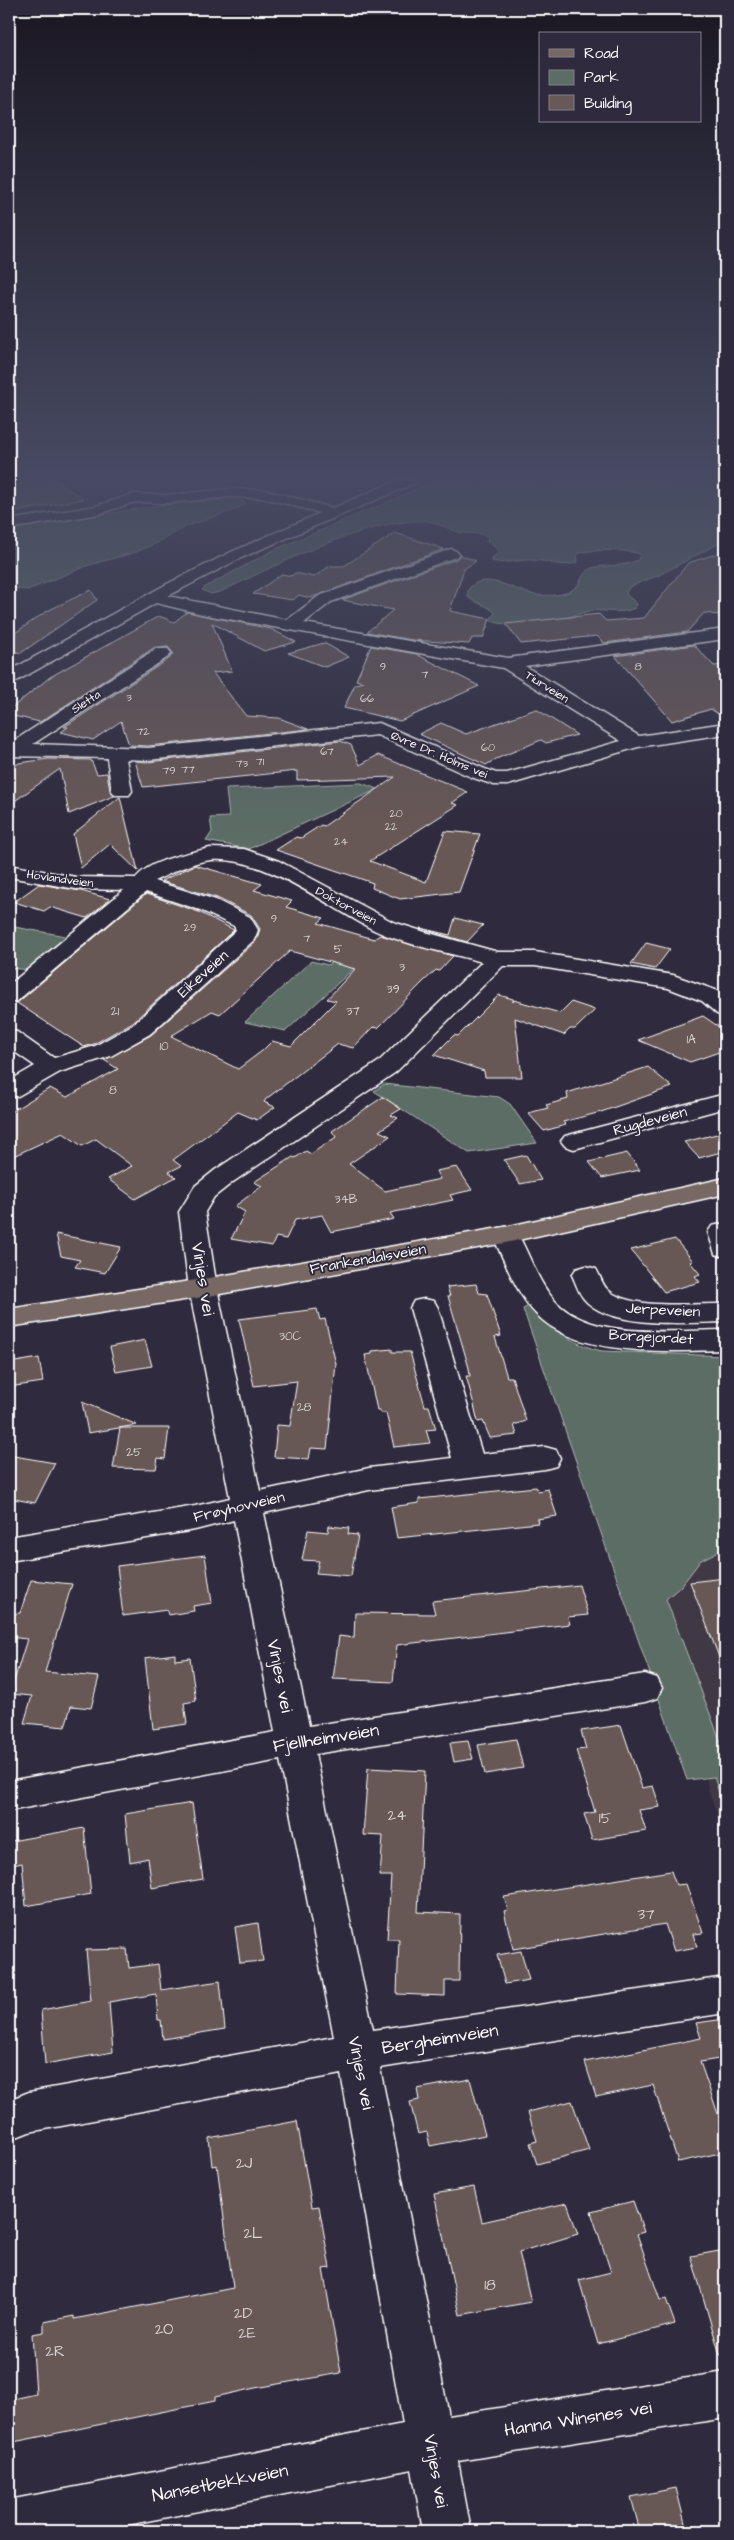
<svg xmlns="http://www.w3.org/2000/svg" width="734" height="2540" font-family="'Architects Daughter',sans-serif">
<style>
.built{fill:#403844}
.green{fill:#5b6d65;stroke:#adb6b2}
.building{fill:#675955;stroke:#fff;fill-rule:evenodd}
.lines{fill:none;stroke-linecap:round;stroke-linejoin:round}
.minor-casing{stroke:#fff;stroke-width:3}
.major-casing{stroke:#fff;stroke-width:3}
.minor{fill:#2f2a3d;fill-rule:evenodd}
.major{fill:#776864;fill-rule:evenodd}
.labels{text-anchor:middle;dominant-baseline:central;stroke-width:4;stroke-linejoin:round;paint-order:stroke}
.far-number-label{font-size:11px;fill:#d9d6d4}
.far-street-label{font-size:12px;fill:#fff;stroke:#2f2a3d}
.number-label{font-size:12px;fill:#d9d6d4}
.street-label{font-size:15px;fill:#fff;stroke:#2f2a3d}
.near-number-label{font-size:15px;fill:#d9d6d4}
.near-street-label{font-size:18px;fill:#fff;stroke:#2f2a3d}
</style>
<rect width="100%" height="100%" fill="#2f2a3d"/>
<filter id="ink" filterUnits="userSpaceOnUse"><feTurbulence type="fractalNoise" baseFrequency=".02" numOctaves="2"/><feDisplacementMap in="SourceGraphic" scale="10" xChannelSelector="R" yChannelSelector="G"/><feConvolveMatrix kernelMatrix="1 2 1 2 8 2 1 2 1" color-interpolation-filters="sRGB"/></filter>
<g filter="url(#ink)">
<path class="built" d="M725,1498V1836L708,1790L698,1711L646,1567Z"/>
<path class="green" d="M435,480H725V540L659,575L629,587L626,594L637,604L635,608C620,615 606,609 589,611C579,613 569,618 559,619C544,622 501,628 490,620L495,613C489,605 476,604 468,597V590C483,568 518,593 537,595C548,596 566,596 575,588C582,582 582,571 592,568C608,564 620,568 638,560L640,554C630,550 584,548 577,555L578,562C561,569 549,560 532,560C518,559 506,565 492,561V558L498,553L496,548L487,541L488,537C480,531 468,535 459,532C447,529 438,522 426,521C366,518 275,566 220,592L211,594L202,590L205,587L274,550L400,497Z
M218,500H241L246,504L234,510L187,526L157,543L136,552L89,565L28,590L9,588V530L168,504Z
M361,783L378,789L249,849L206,841L212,832L210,818L229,817L226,789Z
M9,926L71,937L31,970L9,968Z
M341,954L363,960L286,1031L245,1022L311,961L328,965Z
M384,1084L499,1097L510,1104L537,1143L469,1153L374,1091Z
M530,1305C548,1328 574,1345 602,1351L725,1356V1548L701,1560L681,1586L666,1599L725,1753V1792L719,1793L714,1777L687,1780L523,1309Z"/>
<path class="building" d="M38,480H55L83,499L9,513V487Z
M395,533L444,549L310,598L299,595L293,600L253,594L282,574L291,576L295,573L314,577L330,566H344Z
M725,551V604L718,615L704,613L687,632L604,643L597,636L521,644L506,624L599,614L606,621L644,618L688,563Z
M460,555L476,561L464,569L450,611L490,619L483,638H472L469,644L412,640L367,632L393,610L342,600L457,559Z
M91,590L97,600L21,653L9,650V637L47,611Z
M187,612L271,629L296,642L264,651L212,623L232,671L213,673L246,716L279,718L308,729L148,746L129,745L121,721L93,740L61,732L68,727H64L169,659L173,653L168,647H155L40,722L9,715V710L50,677L159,616L174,622Z
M324,643L349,657L325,667L288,653Z
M694,645L714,666L725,665V719L711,709L672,721L615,656Z
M371,646L416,654L479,686L400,721L344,708L355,684L363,682L356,680Z
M536,709L577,735L546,743L541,740L496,759L486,765L419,734L441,723L466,734Z
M340,741L351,745L360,765L378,755L468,792L452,803L458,805L370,861L426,882L445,831L480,834L459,892L400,899L372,888L373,883L276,850L296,837L301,838L321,825L324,826L395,777L297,780V771L143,787L135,761L148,762Z
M48,759L91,760L97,774L107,773L110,791L114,796L69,814L60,769L9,805V769L19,763Z
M120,797L138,871L110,844L81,868L73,834Z
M195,865L262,884L254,890L292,901L286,907L324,918L318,923L374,939L380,935L453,956L439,971L436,970L423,982L378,1028L373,1027L353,1048L338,1044L266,1099L264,1102L275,1107L257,1120L238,1112L173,1160L181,1166L169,1172L176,1177L135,1199L108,1179L132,1166L96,1139L82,1146L63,1133L9,1158V1113L50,1088L67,1097L118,1069L104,1060L151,1035L256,941L260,929L251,915L217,898L161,881ZM290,951L355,969L327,999L336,1001L291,1046L272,1041L262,1051L238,1069L171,1036L212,1011L220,1014Z
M39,884L81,891L110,899L87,918L50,907L44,911L14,902Z
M146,894L199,912L234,930L133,1022L94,1044L84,1047L17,1003Z
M455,918L483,925L467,942L420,928L450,935Z
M646,943L670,949L655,969L631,964Z
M499,995L513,999V1002L514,1000L560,1013L571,1002L595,1010L575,1029H570L564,1035L515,1018L522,1077H485L484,1071L434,1055L454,1035L458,1036Z
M703,1016L725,1031V1050L690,1062L638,1040Z
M648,1067L672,1087L601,1112L563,1122L566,1125L544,1131L528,1113L548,1108L546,1105L568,1099L567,1093Z
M383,1097L401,1109L391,1115L398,1118L379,1131L390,1136L349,1164L385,1191L440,1179L436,1171L457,1167L472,1190L450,1195L453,1200L390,1213L394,1219L331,1232L322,1215L295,1220L286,1239L276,1237L272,1246L231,1239L245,1212L235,1206L262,1186L254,1182L293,1157L295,1158L306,1151L311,1154L336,1137L332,1131Z
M725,1132V1151L699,1158L684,1142Z
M627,1153L640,1170L602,1178L589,1162Z
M526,1155L541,1180L520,1184L504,1160Z
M56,1234L121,1247L105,1273L75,1267L80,1260L61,1256Z
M675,1239L693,1261L690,1262L700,1274L695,1276L700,1282L664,1292L631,1250Z
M476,1284L479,1293L487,1294L501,1336L495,1337L507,1377H512L526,1421L514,1425L517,1435L490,1438L483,1421L478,1422L473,1401L466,1376H470L469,1368L448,1296H450L447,1287Z
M317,1309L320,1320L325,1319L336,1364L327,1449L311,1448L309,1459L274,1457L277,1425L290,1426L297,1381L254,1386L239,1319Z
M145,1340L152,1366L116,1372L110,1347Z
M392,1349V1352H410L425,1406H429L436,1429L426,1430L430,1443L394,1447L386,1413H381L380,1410H377L365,1355L372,1354V1351Z
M39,1358L43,1382L9,1387V1363Z
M82,1402L137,1425L88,1433Z
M120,1428H169L165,1459L158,1458L156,1469L113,1468Z
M14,1456L55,1463L35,1503L9,1498V1465Z
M536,1487L538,1491L548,1489L557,1516L537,1519L538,1523L397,1538L391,1507L419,1503V1499Z
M329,1526L349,1528L348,1534L358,1535L351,1576L316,1573L319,1561L302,1560L308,1530L328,1532Z
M205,1555L212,1603L193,1606L194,1611L168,1615L167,1610L123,1616L117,1566Z
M725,1578V1670H724L690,1582Z
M31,1580L72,1584L45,1672L99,1677L91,1708L71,1706L65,1727L24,1723L32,1696L10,1694L27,1639L9,1637V1614L20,1613Z
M579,1585L588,1615L568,1617L570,1624L397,1645L393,1682L333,1679L339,1636L354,1638L355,1613L435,1614L432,1601Z
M175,1654V1660L190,1658L196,1701L184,1703L187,1724L153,1729L145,1658Z
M621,1725L642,1788L653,1786L660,1807L639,1810L646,1831L592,1840L584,1814L595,1812L576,1750L586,1749L581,1731Z
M516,1739L523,1768L485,1774L478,1745Z
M468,1741L473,1759L454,1762L450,1743Z
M368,1768L425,1771L418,1912L460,1914L459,1981H445V1996L397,1994L399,1939H387L391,1876H380L383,1836L363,1835Z
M192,1803L203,1879L152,1888L148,1858L130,1862L125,1814Z
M84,1828L91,1894L26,1906L22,1863L13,1865L11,1841Z
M671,1871L676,1885L686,1884L703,1933L693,1934L697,1947L674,1951L665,1924L513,1949L504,1911L508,1910L504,1897Z
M258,1923L263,1961L240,1963L235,1927Z
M127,1949L129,1968L158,1964L161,1990L220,1981L225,2029L163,2039L161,2020H158L156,1994L109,2002L113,2052L45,2064L41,2010L91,2001L86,1950Z
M521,1951L529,1980L505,1984L497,1955Z
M725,2019V2058L700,2062L725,2134V2152L678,2162L653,2085L596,2097L585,2062L701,2038L696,2023Z
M470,2079L485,2135L430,2146L427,2132L418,2134L410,2102L419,2100L417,2089Z
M572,2101L589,2150L537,2164L530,2143L537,2141L528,2112Z
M297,2121L312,2207L319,2206L330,2268L323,2269L341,2373L255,2388L215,2397V2401L9,2443V2400L36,2394L32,2334L44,2332V2322L74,2316V2319L233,2288L217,2165L212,2166L209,2138Z
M474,2187L482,2222L567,2203L578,2234L519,2252L531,2302L460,2315L434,2194Z
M633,2201L644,2232L637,2234L660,2300L666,2299L675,2324L598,2344L579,2280L611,2272L591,2212Z
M725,2250V2354L720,2355L691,2256Z
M676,2488L687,2531H640L631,2497Z"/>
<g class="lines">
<defs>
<path id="minor" d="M398,480H417L415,483L241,558L168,596L287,620L319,596L451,549L456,551L459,554L456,557L331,602L304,623L508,658L725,629V639L525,666L639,736L725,723V734L638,747L508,785H494L471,777L377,735L148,760L126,759L132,791L129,795H115L112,791L107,758L9,756V744L156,649H168L171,653L168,657L33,744L148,748L379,723L485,769L496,773H507L621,741L503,668L206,615L156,603L15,682L9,683V671L165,585L231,552L320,513L264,498L231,497L166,503L135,502L99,514L9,529V520L96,506L134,494L166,495L231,489L265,490L333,508Z
M210,848L244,849L279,861L393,922L425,932L498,952H535L673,975L718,991L725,997V1016L717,1014L702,1001L668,988L535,966H503L396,1072L233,1182L214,1197L205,1212L217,1288L260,1491L369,1468L452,1458L410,1308L414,1301L424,1299L434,1301L438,1308L482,1454L545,1447L556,1450L560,1458L556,1466L545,1469L369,1490L264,1513L309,1726L645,1674L657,1678L662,1688L657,1698L645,1702L315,1754L373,2030L725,1977V2013L380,2068L449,2416L725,2372V2418L458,2461L471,2531H423L412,2469L96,2531H9V2500L403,2424L341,2074L29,2132L9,2140V2100L29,2092L334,2037L280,1760L9,1811V1781L275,1732L234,1520L195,1530L9,1561V1537L195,1506L230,1498L189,1288L179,1212L195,1186L215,1170L378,1062L482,962C447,952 408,946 376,931C327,907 267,856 211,860C191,862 172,873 154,881L216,900L250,917L258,930L254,940L150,1034L111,1056L60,1072L18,1096L9,1098V1081L35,1066L9,1048V1030L17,1032L54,1058L95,1046L134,1024L236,930L234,926L200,910L146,892L17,1001L9,1003V985L124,890L76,889L9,877V865L76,877L136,878C149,860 189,853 210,848Z
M725,1094V1108L574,1149L565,1146L561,1141L565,1136Z
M721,1224L725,1225V1257L715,1254L708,1232L712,1226Z
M505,1227L515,1229C529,1252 537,1282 556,1302C594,1341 675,1330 725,1330V1350C670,1351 579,1358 537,1315C516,1294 505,1261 492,1235L495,1229Z
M586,1266L596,1269C600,1275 602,1284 607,1289C629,1311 695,1303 725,1304V1322C689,1323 609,1329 584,1299C578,1292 576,1283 572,1275L576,1269Z"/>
<path id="major" d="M725,1178V1194L505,1243L203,1297L9,1327V1309L203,1279L505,1227Z"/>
</defs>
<use href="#minor" class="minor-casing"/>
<use href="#major" class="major-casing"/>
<use href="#minor" class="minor"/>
<use href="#major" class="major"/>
</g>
</g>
<linearGradient id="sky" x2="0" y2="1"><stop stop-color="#1a1722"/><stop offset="0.57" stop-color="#474a62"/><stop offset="1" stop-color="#474a62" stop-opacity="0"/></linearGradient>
<rect width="734" height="836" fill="url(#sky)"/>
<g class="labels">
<g class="far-number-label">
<text x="383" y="666">9</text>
<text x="638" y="666">8</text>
<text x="425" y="674">7</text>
<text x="129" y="697">3</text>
<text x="367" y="698">66</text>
<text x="143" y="731">72</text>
<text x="488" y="747">60</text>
<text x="327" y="751">67</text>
<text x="260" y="761">71</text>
<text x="242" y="763">73</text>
<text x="188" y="769">77</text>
<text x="169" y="770">79</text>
<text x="396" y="813">20</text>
<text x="391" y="826">22</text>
<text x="341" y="841">24</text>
<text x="274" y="918">9</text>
<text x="190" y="927">29</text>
<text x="307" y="938">7</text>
</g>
<g class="far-street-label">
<text transform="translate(547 687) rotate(32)">Tiurveien</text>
<text transform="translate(86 702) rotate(-33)">Sletta</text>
<text transform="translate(439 755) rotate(23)">Øvre Dr. Holms vei</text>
<text transform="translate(60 879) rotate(8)">Hovlandveien</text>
<text transform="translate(346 906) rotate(28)">Doktorveien</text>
</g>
<g class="number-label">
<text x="338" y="949">5</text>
<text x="402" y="967">3</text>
<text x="393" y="989">39</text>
<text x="115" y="1011">21</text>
<text x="353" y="1011">37</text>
<text x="691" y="1039">1A</text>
<text x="164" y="1046">10</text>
<text x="113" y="1090">8</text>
<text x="346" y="1199">34B</text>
<text x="290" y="1336">30C</text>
<text x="304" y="1407">28</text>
<text x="134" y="1452">25</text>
</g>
<g class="street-label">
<text transform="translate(203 974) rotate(-42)">Eikeveien</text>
<text transform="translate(650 1121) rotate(-15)">Rugdeveien</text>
<text transform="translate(368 1259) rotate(-10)">Frankendalsveien</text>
<text transform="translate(663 1310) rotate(3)">Jerpeveien</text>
<text transform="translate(651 1337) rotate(3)">Borgejordet</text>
<text transform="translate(239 1507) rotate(-13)">Frøyhovveien</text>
</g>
<g class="near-number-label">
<text x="397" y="1815">24</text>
<text x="605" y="1818">15</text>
<text x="646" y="1914">37</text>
<text x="244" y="2163">2J</text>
<text x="253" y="2233">2L</text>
<text x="490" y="2285">18</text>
<text x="243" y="2313">2D</text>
<text x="164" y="2329">2O</text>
<text x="247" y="2333">2E</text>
<text x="55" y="2351">2R</text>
</g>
<g class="near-street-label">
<text transform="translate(203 1279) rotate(81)">Vinjes vei</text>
<text transform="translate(280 1676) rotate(79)">Vinjes vei</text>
<text transform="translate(326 1738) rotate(-9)">Fjellheimveien</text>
<text transform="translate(440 2039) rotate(-9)">Bergheimveien</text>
<text transform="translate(361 2073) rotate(79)">Vinjes vei</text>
<text transform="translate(578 2419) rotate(-9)">Hanna Winsnes vei</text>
<text transform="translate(436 2471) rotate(80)">Vinjes vei</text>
<text transform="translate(220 2483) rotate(-11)">Nansetbekkveien</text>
</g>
</g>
<rect width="734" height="2540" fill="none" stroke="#2f2a3d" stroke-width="30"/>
<rect x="15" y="15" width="704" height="2510" fill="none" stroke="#fff" stroke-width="2" filter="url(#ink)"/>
<rect x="539" y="32" width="162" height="90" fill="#2f2a3d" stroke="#827f8b"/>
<rect x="549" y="49" width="25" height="8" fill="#776864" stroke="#827f8b"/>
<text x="584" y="58" font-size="15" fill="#ffffff">Road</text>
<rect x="549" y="70" width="25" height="15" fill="#5b6d65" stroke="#827f8b"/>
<text x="584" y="82" font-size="15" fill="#ffffff">Park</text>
<rect x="549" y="95" width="25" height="15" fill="#675955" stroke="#827f8b"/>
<text x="584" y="108" font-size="15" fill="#ffffff">Building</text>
</svg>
